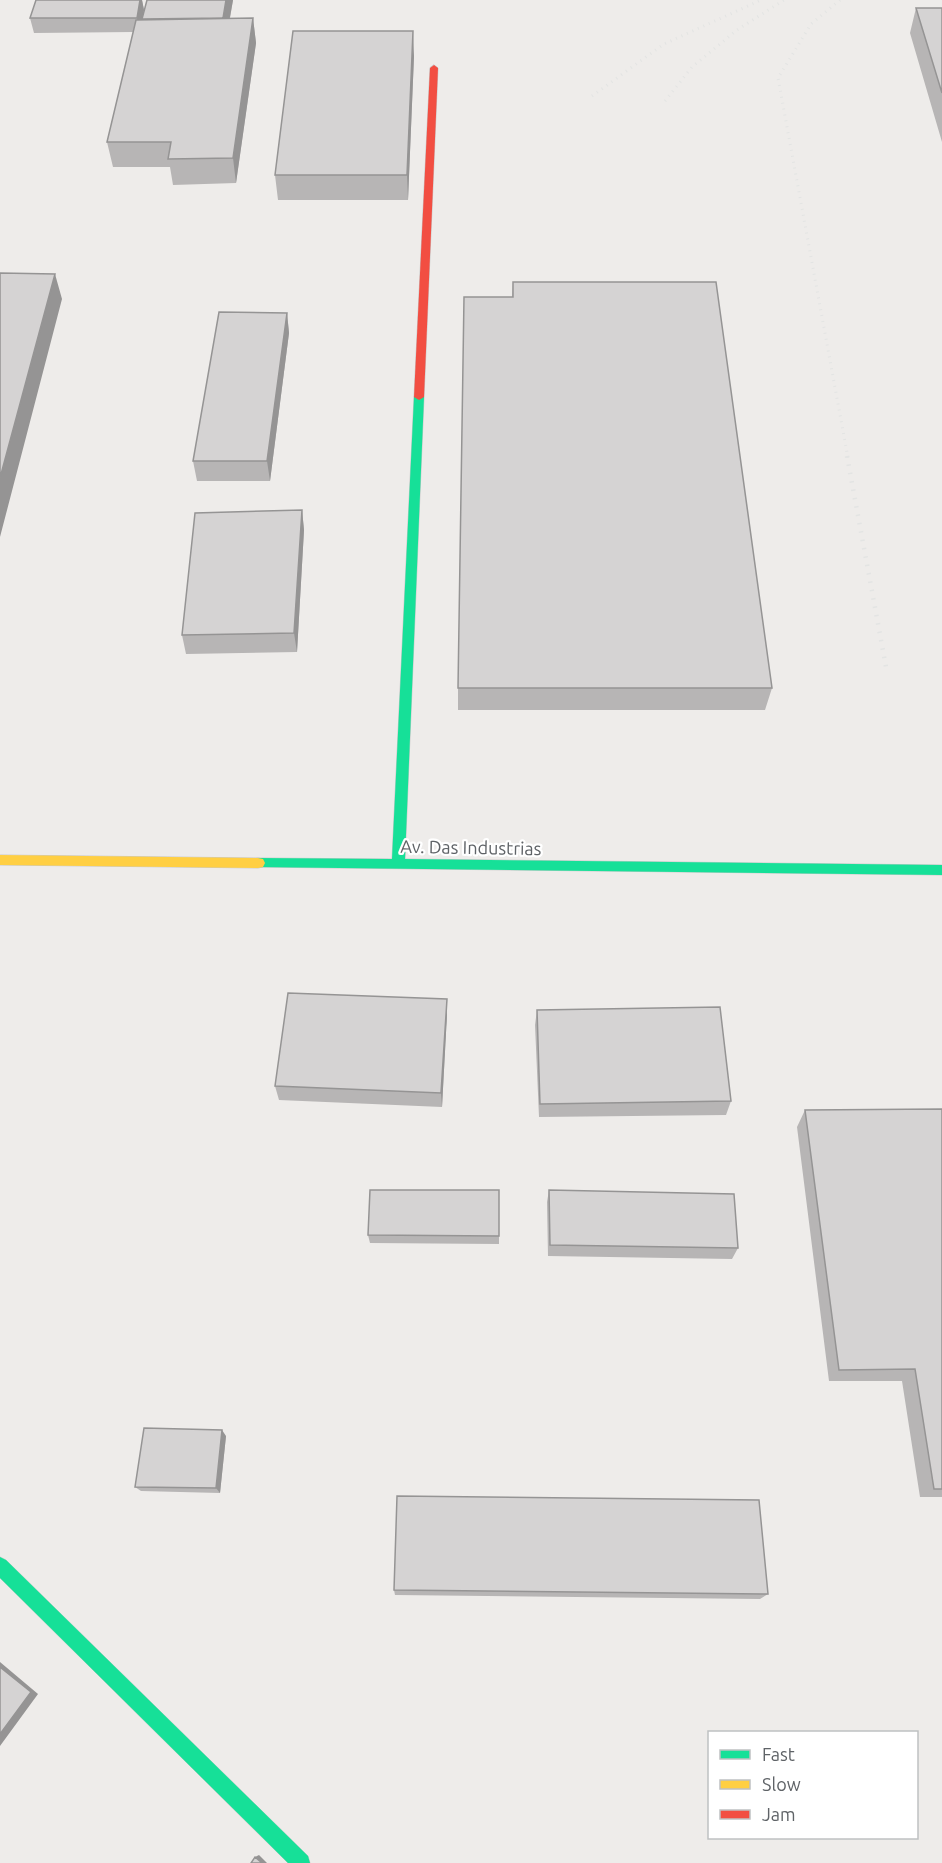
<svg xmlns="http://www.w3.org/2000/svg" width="942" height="1863" font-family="Ubuntu,sans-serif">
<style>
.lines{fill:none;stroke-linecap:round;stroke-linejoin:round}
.fast-casing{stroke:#c8c9c9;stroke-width:1}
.slow-casing{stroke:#c8c9c9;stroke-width:1}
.jam-casing{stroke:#c8c9c9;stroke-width:1}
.fast{fill:#16e098;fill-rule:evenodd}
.slow{fill:#ffcf43;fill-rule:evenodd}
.jam{fill:#f24e42;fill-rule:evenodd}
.rail-far1{stroke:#e3e4e3;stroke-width:3;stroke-dasharray:1 5;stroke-linecap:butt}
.rail{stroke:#e3e4e3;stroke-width:4.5;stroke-dasharray:1.5 7;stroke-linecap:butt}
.wall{fill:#b7b5b5}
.shaded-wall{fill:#959494}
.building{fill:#d5d3d3;stroke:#959494;stroke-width:1.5}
.labels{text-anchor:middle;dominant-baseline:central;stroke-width:4.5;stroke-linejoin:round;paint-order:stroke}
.street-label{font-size:18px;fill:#5f6367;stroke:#fff}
</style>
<rect width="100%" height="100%" fill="#eeecea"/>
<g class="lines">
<defs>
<path id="fast" d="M419,394L424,397L405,859L942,865V875L253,867L251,863L253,859L258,858L392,859L414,397Z
M0,1557L6,1560L308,1856L310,1863H288L0,1578Z"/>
<path id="slow" d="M0,855L258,858L263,859L265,863L263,867L258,868L0,865Z"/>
<path id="jam" d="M434,65L438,68L424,397L419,400L414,397L430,68Z"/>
</defs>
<use href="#fast" class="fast-casing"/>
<use href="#slow" class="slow-casing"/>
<use href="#jam" class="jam-casing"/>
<use href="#fast" class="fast"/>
<use href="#slow" class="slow"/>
<use href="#jam" class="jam"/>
<path class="rail-far1" d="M840,0L811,24L778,78L848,458
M592,96L664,44L761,0
M665,101L692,67L737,30L784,0"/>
<path class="rail" d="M847,456L886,667"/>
</g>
<path class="wall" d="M36,0H142L144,10L142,20L147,0H233L230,18H253L256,43L236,183L173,185L170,167H113L107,142L133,32L34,33L30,18Z
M916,8H942V142L910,33Z
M414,56L408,200H278L275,175Z
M513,282L772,688L765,710H458V688L512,297Z
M287,313L289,333L270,481H197L193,461Z
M302,510L304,530L297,652L186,654L182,635Z
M537,1010L731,1101L726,1115L539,1117L535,1025Z
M447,1014L442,1107L279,1100L275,1086Z
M942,1109V1497H920L902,1381H829L797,1127L805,1110Z
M549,1190L738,1248L732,1259L548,1256L547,1202Z
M368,1235L499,1236V1244L370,1243Z
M226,1436L220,1493L141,1491L135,1487Z
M394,1590L768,1594L760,1599L395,1595Z"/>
<path class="shaded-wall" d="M140,0H142L144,10L139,32L137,18Z
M226,0H233L226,39L223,19Z
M253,18L256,43L236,183L233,158Z
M413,31L414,56L408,200L407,175Z
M55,274L62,299L0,537V478Z
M287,313L289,333L270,481L267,461Z
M302,510L304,530L297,652L294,633Z
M447,999V1014L442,1107L441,1093Z
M222,1430L226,1436L220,1493L216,1488Z
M0,1662L38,1694L0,1746Z
M259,1855L267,1863H262L255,1857Z"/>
<path class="building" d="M36,0H140L137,18H30Z
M147,0H226L223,18L142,19Z
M916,8H942V93Z
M253,18L233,158L168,159L171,142H107L136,20Z
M293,31H413L407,175H275Z
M0,273L55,274L0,478Z
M513,282H716L772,688H458L464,297H513Z
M219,312L287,313L267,461H193Z
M302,510L294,633L182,635L195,513Z
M288,993L447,999L441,1093L275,1086Z
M720,1007L731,1101L540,1104L537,1010Z
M942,1109V1489H934L915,1369L839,1370L805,1110Z
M370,1190H499V1236L368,1235Z
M549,1190L734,1194L738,1248L550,1245Z
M144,1428L222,1430L216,1488L135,1487Z
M397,1496L759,1500L768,1594L394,1590Z
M0,1667L31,1692L0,1734Z
M255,1857L262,1863H251Z"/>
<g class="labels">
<g class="street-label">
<text transform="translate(471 847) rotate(1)">Av. Das Industrias</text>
</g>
</g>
<rect x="708" y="1731" width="210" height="108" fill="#ffffff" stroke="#bfc1c2" stroke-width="1.5"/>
<rect x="720" y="1750" width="30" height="9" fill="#16e098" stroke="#bfc1c2" stroke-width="1.5"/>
<text x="762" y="1761" font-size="18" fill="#5f6367">Fast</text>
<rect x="720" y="1780" width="30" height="9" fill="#ffcf43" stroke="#bfc1c2" stroke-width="1.5"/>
<text x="762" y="1791" font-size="18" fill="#5f6367">Slow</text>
<rect x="720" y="1810" width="30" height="9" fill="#f24e42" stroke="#bfc1c2" stroke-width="1.5"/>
<text x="762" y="1821" font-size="18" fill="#5f6367">Jam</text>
</svg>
